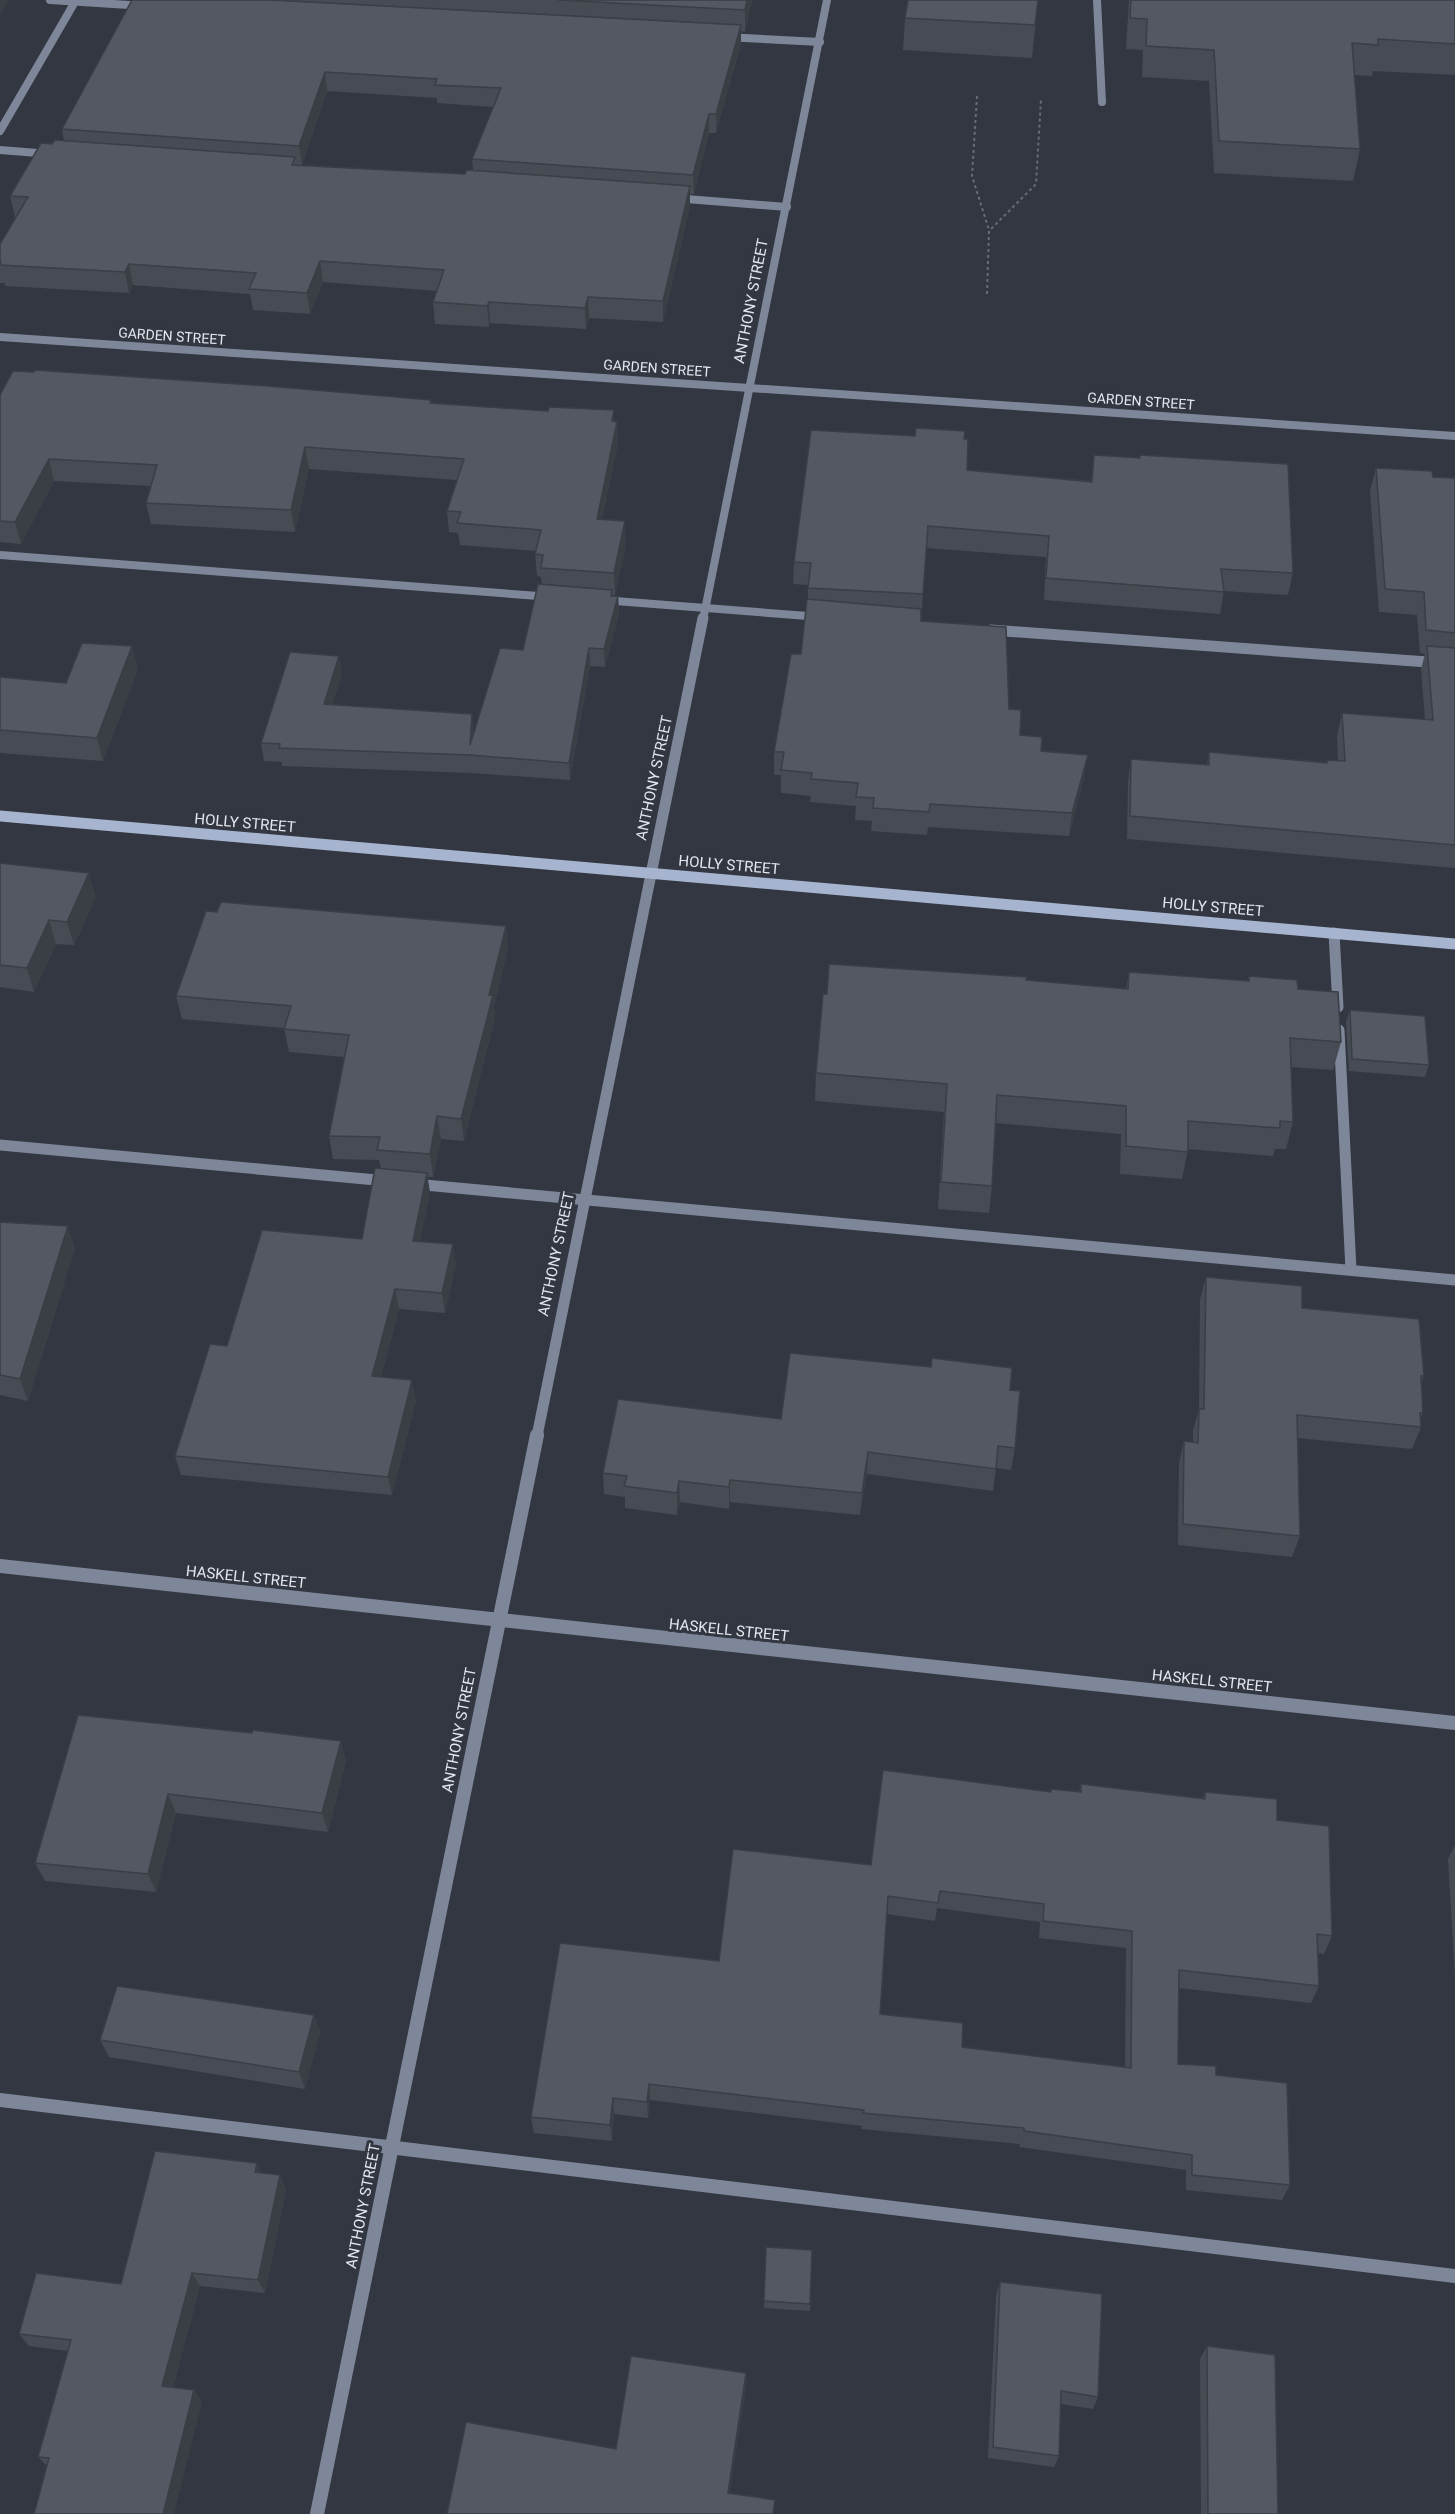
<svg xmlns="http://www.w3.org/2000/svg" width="1455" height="2514" font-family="Roboto,sans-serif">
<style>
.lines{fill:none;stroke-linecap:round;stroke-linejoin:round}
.path{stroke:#696c75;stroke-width:2;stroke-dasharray:3 3;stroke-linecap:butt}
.lane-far2{stroke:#7e8799;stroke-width:8}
.lane-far1{stroke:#7e8799;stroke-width:11}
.lane{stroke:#7e8799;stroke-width:14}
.street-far2{stroke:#7e8799;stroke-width:8}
.street-far1{stroke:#7e8799;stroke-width:11}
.street{stroke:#7e8799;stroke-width:14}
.secondary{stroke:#a6b4d0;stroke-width:11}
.wall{fill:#474c54;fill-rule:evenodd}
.shaded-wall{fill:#3a3e45}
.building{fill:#535862;stroke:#3a3e45;stroke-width:1.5;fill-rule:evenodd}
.labels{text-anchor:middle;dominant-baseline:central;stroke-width:6;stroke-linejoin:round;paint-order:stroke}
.far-street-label{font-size:14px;fill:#e4e7ed;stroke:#333741}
.street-label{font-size:15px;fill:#e4e7ed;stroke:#333741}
</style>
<rect width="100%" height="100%" fill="#333741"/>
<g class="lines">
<path class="path" d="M977,96L972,176L989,230
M987,294L989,231L1036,184L1041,99"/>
<path class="lane-far2" d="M1097,0L1102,102
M0,150L50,154
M674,198L787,207
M0,555L552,597
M602,600L821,617"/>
<path class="lane-far1" d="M991,630L1455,664
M1334,933L1338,1007
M1339,1030L1351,1270
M0,1145L387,1181
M414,1184L1455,1280"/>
<path class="lane" d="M0,2100L1455,2276"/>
<path class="street-far2" d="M50,0L145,6
M725,37L820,42
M0,131L76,0
M0,337L1455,436
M703,620L827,0"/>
<path class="street-far1" d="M537,1436L703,618"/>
<path class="street" d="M0,1566L1455,1723
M317,2514L537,1435"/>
<path class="secondary" d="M0,816L1455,944"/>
</g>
<path class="wall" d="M132,0H752L745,32L741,31V44L716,133H709L694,194H690V206L663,322L589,318L586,329L490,323L489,327L435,324L433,302L437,291L323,282L310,314L253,310L250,294L133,285L129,293L5,286V283H0V244L16,217H15L10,196L52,144L64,141L62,129ZM327,91L437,98V103L493,107L472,159L473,170L465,174L302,165Z
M1038,0L1032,58L903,50L905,18Z
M1129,0H1455V75L1373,71L1372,76L1354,75L1360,149L1353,181L1214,173L1209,81L1142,77L1143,50L1126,49Z
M0,395L431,403L617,422L618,443L602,519L626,543L615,595H612V596H618L619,614L605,667L590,666L570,780L472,773L282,766V762L264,761L261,743L339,656L342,674L332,705L474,734L523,650L542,585L541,577L537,576L535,554L536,551L460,545L458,533L449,532L447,511L457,480L309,469L295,532L151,524L146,503L151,486L54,481L21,544L0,542Z
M964,439L967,470L1091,481L1094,455L1139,458L1140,455L1293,573L1288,595L1224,591L1220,614L1044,600L1046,557L926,548L921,621L1009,709L1020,735L1041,751L1084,778L1069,836L928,827L927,835L871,831L872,821L855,820L856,806L810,802L811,796L781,793V775H774V752L801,654L808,599V585L793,584L794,562Z
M1376,468L1433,477L1455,478V868L1127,839L1128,782L1131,759L1207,765L1209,752L1326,762L1327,760L1338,761L1337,736L1342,713L1425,719L1421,669L1425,654L1420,653L1417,615L1379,612L1370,491Z
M138,669L103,761L0,753V677L66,683Z
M0,863L96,897L74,945L56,944L34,992L0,987Z
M217,912L506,926L508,949L494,1007L495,1018L464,1141L441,1139L433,1177H427L430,1193L420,1241L456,1264L445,1313L399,1309L381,1377L416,1400L392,1495L181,1475L175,1456L227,1346L362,1239L381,1168L379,1160L333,1159L329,1136L344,1057L289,1052L284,1028L182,1019L176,996Z
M1129,972L1248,981L1249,976L1298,989L1341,1042L1333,1070L1291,1067L1293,1122L1286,1149H1275L1273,1156L1188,1149L1182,1179L1120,1174L1121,1134L995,1123L992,1186L989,1213L938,1209L944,1112L815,1101L816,1073L1026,980L1126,989Z
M1350,1010L1429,1065L1425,1077L1349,1071L1346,1022Z
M0,1222L75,1248L28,1401L0,1395Z
M1206,1277L1302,1308L1424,1376L1421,1384L1423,1413L1420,1420L1421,1427L1412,1449L1297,1438L1300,1536L1292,1557L1178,1545L1179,1463L1184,1441L1193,1442V1430L1199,1410L1200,1299Z
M1010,1390L1015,1448L1011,1470L996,1468L993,1491L867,1474L860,1515L730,1502L729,1509L680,1502L677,1515L625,1508V1497L604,1494L603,1473L781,1419Z
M78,1715L346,1760L328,1832L176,1813L156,1892L45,1881L35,1863Z
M1081,1784L1203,1798L1205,1792L1277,1820L1332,1936L1324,1954L1318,1953L1319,1986L1311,2003L1179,1988L1178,2064L1216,2075L1290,2185L1282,2200L1186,2190V2170L1019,2147L1020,2144L861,2129L862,2126L650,2100L648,2118L614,2114L612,2141L534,2133L531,2117L719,1961L871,1865L1051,1792H1079ZM937,1908L1040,1922L1039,1938L1126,1948L1125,2067L962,2047L880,2014L887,1914L935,1921Z
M1455,1845V1978L1448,1859Z
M314,2015L320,2032L305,2089L109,2057L100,2040Z
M262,2173L280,2175L286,2190L265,2293L200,2286L173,2387L194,2390L202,2402L47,2466L38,2457L68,2351L29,2346L19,2334L121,2284Z
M766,2247L810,2304V2311L764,2308Z
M1000,2282L1098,2397L1093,2409L1061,2404L1059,2456L1054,2467L988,2458L996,2296Z
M1207,2346L1278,2514H1201L1200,2359Z"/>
<path class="shaded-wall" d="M0,0H9L0,15Z
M747,0H752L745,32V10Z
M741,25V44L716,133V114Z
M325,72L327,91L302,165L299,146Z
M709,114V133L694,194L693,175Z
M690,186V206L663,322V301Z
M320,261L323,282L310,314L307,293Z
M129,264L133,285L129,293L125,272Z
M588,297L589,318L586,329L585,308Z
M489,302L490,323L489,327L487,306Z
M614,410L615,430L617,422L618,443L598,541L597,519Z
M305,447L309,469L295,532L291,510Z
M49,459L54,481L21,544L15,522Z
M625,521L626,543L615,595L614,573Z
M618,596L619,614L605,667L604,649Z
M132,646L138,669L103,761L97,738Z
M589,648L590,666L570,780L569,763Z
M339,656L342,674L327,722L324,704Z
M472,714L474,732L470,745Z
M1088,755L1084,778L1069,836L1072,813Z
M89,873L96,897L74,945L67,922Z
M49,920L56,944L34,992L27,968Z
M506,926L508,949L494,1007L495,1018L464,1141L461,1119L489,995Z
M437,1116L441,1139L433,1177L430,1154Z
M427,1173L430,1193L416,1261L413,1241Z
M68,1226L75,1248L28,1401L20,1379Z
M453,1244L456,1264L445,1313L442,1293Z
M395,1289L399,1309L376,1395L372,1376Z
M412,1380L416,1400L392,1495L388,1477Z
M868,1452L867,1474L860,1515L862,1493Z
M730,1480V1502L729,1509V1487Z
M679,1481L680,1502L677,1515V1493Z
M341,1741L346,1760L328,1832L322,1813Z
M168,1794L176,1813L156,1892L148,1874Z
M314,2015L320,2032L305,2089L299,2072Z
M649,2084L650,2100L648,2118L647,2102Z
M613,2098L614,2114L612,2141L610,2125Z
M257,2163L264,2177L255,2172Z
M280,2175L286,2190L265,2293L258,2280Z
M192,2273L200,2286L170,2398L162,2386Z
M746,2373V2388L728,2506V2493Z
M194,2390L202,2402L174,2514H163Z"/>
<path class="building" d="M132,0H272L741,25L716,114H709L693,175L472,159L501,88L435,85L437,79L325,72L299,146L62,129Z
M558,0H747L745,10Z
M908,0H1038L1035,25L905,18Z
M1131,0H1455V44L1378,39V45L1352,43L1360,149L1219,141L1214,50L1146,46L1147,19L1130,18Z
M55,140L295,157L292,165L465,174L467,170L690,186L663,301L588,297L585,308L489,302L487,306L433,302L444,270L320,261L307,293L249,289L256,273L129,264L125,272L0,265L1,262H0V244L28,197L10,196L41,143L52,144Z
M35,370L268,386L431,400L430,403L548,411L549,407L614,410L612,421L617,422L597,519L625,521L614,573L541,568L543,555L535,554L541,530L457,523L461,512L447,511L464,459L305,447L291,510L146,503L157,465L49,459L15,522L0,521V395L13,371L34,372Z
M916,428L965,431L964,439H968L967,470L1092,482L1094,455L1140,458V455L1288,464L1293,573L1221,569L1224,592L1046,578L1049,536L928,526L923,594L808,588L811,563L794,562L811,430L915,436Z
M1376,468L1432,471L1433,477L1455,478V633L1426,630L1424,592L1385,589Z
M538,584L612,590L611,596H618L604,649L589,648L569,763L470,755L279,748L280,744L261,743L290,652L339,656L324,704L472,714L470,745L500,648L523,650Z
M807,599L921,609V621L1006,627L1009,709L1021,710L1020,735L1042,737L1041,751L1088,755L1072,813L930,804L929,812L873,808L874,798L856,797L858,783L811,779L812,773L781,770L784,752H774L791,654H801Z
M82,643L132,646L97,738L0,730V677L66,683Z
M1427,646L1455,648V845L1130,816L1131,759L1209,765V752L1327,763V760L1345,761L1342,713L1433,720Z
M0,863L89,873L67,922L49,920L27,968L0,965Z
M221,902L506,926L489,995H493L461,1119L437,1116L430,1154L377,1150L380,1137L329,1136L349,1035L284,1029L291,1006L176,996L206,911L217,912Z
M829,964L1027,977L1026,980L1128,989L1129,972L1249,981V976L1297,980L1298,989L1338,992L1341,1042L1290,1038L1293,1122L1280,1121V1128L1188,1121V1152L1126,1146V1106L997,1095L992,1186L941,1182L947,1084L816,1073L823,994H827Z
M1350,1010L1425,1016L1429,1065L1352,1059Z
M375,1168L427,1173L413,1241L453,1244L442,1293L395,1289L372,1376L412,1380L388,1477L175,1456L210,1344L227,1346L262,1230L362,1239Z
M0,1222L68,1226L20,1379L0,1375Z
M1206,1277L1302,1286V1308L1419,1319L1424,1376H1421L1423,1413H1420L1421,1427L1297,1415L1300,1536L1183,1524L1184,1441L1198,1443L1199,1409H1204Z
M790,1353L931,1367L932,1358L1012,1368L1010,1390L1020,1391L1015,1448L998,1446L996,1469L868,1452L862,1493L730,1480L729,1487L679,1481L677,1493L624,1486L627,1476L603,1473L618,1399L781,1419Z
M78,1715L252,1733L253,1730L341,1741L322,1813L168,1794L148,1874L35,1863Z
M883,1770L1051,1792V1789L1081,1792V1784L1205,1799V1792L1277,1799V1820L1329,1826L1332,1936L1317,1934L1319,1986L1179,1970L1178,2064L1216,2066V2075L1287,2083L1290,2185L1192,2175V2155L1024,2131V2128L863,2113L864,2110L649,2084L647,2102L613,2098L610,2125L531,2117L560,1943L719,1961L733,1849L871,1865ZM940,1891L1044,1904L1043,1921L1132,1931L1131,2068L962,2047L963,2023L880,2014L888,1896L938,1903Z
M117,1986L314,2015L299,2072L100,2040Z
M155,2151L257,2163L255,2172L280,2175L258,2280L192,2273L162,2386L194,2390L163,2514H34L49,2458L38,2457L71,2340L19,2334L36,2273L121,2284Z
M766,2247L812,2250L810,2304L764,2301Z
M1000,2282L1102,2294L1098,2397L1061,2391L1059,2456L993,2447Z
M1207,2346L1275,2355L1278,2514H1208Z
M631,2356L746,2373L728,2493L775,2500L773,2514H447L466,2422L616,2449Z"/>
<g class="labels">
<g class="far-street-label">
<text transform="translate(172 336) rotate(4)">GARDEN STREET</text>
<text transform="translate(657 368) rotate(4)">GARDEN STREET</text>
<text transform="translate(1141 401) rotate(4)">GARDEN STREET</text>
</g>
<g class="street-label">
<text transform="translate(751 301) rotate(-79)">ANTHONY STREET</text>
<text transform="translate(654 778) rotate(-78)">ANTHONY STREET</text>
<text transform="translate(245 823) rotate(5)">HOLLY STREET</text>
<text transform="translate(729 865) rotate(5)">HOLLY STREET</text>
<text transform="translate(1213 907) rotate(5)">HOLLY STREET</text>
<text transform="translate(556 1254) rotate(-78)">ANTHONY STREET</text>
<text transform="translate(246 1577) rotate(6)">HASKELL STREET</text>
<text transform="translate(729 1630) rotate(6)">HASKELL STREET</text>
<text transform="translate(1212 1681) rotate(6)">HASKELL STREET</text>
<text transform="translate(459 1730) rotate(-79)">ANTHONY STREET</text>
<text transform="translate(363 2206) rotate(-79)">ANTHONY STREET</text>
</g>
</g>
</svg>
